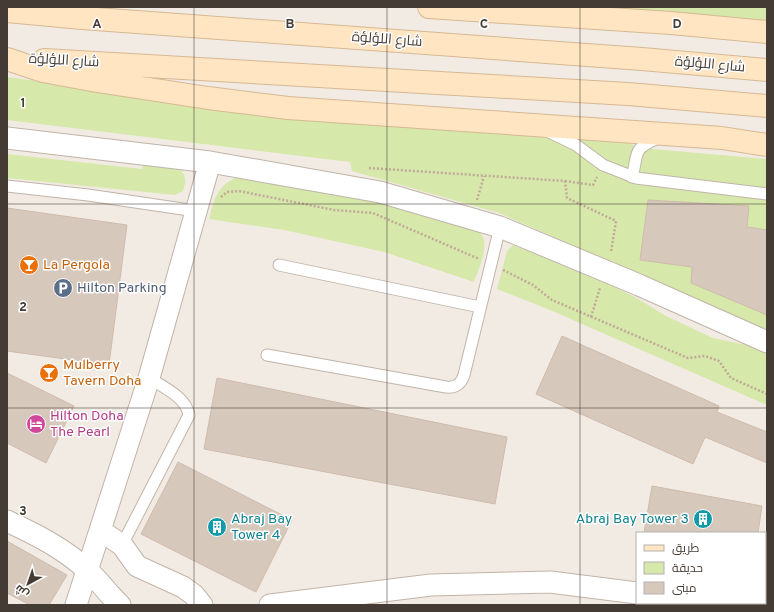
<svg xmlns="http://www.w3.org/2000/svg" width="774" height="612" font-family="Overpass,Cairo,sans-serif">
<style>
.green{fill:#d7e8ab}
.building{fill:#d7c8bc;stroke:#cfbbac}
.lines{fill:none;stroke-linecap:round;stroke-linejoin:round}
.service-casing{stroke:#c1b4a9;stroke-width:13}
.minor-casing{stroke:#c1b4a9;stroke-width:23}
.secondary-casing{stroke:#d7b994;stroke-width:24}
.path{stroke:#c0aa97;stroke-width:2.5;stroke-dasharray:2 2;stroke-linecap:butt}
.service{stroke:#fff;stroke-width:11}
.minor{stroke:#fff;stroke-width:21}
.secondary{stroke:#ffe5c1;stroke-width:22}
.grid{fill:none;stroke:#443b34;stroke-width:1;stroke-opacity:0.55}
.labels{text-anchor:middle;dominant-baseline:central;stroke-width:3;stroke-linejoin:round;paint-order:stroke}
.street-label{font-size:14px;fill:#443b34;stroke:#fff}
.food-label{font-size:14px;fill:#c56008;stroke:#fff;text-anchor:start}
.service-label{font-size:14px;fill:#4e5e75;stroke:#fff;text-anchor:start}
.hotel-label{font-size:14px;fill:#b23c85;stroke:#fff;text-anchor:start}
.culture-label{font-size:14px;fill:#0d838f;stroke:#fff;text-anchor:start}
.grid-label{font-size:13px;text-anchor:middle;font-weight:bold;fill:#443b34;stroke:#fff;stroke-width:3;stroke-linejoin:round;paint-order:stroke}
</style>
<rect width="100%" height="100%" fill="#f2ebe4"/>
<path class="green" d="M550,7H767V22Z
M7,77L215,105L514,129L629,143L641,148L767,159V331L499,213L352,171L350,162L7,120Z
M7,154L142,169L143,164C162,165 194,162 183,191L175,195L7,178Z
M237,177C318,184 398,208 477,230C493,241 479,267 474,282L384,252L284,230L209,219C215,198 216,187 237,177Z
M513,245L597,278L635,297L666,316L713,338L746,345L767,354V405L550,310L497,289L507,251Z"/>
<path class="building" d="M648,200L749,206L747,227L767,230V315L691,283L692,267L640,260Z
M7,208L127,225L109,365L7,351Z
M562,336L719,406L717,412L767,432V463L705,437L693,464L536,394Z
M7,373L74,406L46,463L7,443Z
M217,378L507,437L495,504L204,449Z
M178,462L292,520L256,592L141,534Z
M652,486L762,506L758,533H644Z
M7,541L67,575L49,605H30L7,593Z"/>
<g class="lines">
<defs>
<path id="service" d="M547,131L576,145L603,165L636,178L767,194
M632,177C639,152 631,150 658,138
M7,186L88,195L196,211
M279,265L480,307
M267,355L446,387C456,388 461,384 464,375L500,227
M122,545L189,415C186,397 163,387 149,378"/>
<path id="minor" d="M7,138L210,162L380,192L500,227L639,285L767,342
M7,521C35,534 63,548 86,569C99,580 108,594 120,605
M101,531L122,545L137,566L183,587L194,595L202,605
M704,603L714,605
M76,605L149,378L210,162
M270,605L431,585L550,582L637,593"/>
<path id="secondary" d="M429,7L671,23L767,32
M7,11L82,18L642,59L767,70
M7,59L43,71L97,81L208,98L288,108L722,138L767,145
M44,60L628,94L767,106"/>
</defs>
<use href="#service" class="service-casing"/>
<use href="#minor" class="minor-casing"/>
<use href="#secondary" class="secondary-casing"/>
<path class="path" d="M369,168L565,181L567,198L616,221L611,252
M565,181L593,185L597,177
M221,197L227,192L239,191L334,210L373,213L479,259
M477,200L484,176
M503,270L533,285L552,300L688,358L705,356L719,361L731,378L767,394
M591,317L600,288"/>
<use href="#service" class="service"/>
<use href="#minor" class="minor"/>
<use href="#secondary" class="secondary"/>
</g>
<path class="grid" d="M194,7V605M387,7V605M580,7V605M7,204H767M7,408H767"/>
<defs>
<symbol id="bar-disc" viewBox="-11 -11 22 22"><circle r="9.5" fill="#e8710a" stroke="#fff"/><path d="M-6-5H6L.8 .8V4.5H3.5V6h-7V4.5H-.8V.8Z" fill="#fff"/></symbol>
<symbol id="parking-disc" viewBox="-11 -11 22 22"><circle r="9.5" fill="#5c6f8a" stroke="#fff"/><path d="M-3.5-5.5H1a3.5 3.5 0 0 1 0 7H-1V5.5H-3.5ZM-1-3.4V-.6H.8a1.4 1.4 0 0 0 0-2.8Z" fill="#fff"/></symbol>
<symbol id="hotel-disc" viewBox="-11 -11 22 22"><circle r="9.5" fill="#d1479c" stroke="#fff"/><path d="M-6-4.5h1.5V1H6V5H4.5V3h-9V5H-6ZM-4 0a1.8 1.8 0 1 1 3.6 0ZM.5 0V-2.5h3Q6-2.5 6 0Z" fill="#fff"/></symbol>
<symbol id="building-disc" viewBox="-11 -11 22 22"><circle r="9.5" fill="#0f9aa8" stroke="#fff"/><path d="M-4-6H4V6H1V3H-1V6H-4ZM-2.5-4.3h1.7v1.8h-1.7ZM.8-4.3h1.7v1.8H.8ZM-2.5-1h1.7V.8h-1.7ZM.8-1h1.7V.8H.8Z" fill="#fff"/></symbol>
</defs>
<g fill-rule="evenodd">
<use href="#bar-disc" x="18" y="254" width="22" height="22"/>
<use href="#parking-disc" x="52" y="277" width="22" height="22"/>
<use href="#bar-disc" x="38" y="362" width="22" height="22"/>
<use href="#hotel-disc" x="25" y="413" width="22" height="22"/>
<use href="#building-disc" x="692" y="508" width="22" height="22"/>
<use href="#building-disc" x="206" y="516" width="22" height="22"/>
</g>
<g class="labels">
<g class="street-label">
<text transform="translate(387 40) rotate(4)">شارع اللؤلؤة</text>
<text transform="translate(64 61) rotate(3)">شارع اللؤلؤة</text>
<text transform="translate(710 65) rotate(5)">شارع اللؤلؤة</text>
</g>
<g class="food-label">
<text x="43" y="265">La Pergola</text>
<text x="63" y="365">Mulberry<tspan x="63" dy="16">Tavern Doha</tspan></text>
</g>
<g class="service-label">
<text x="77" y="288">Hilton Parking</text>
</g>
<g class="hotel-label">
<text x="50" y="416">Hilton Doha<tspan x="50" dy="16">The Pearl</tspan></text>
</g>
<g class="culture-label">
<text x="231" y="519">Abraj Bay<tspan x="231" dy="16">Tower 4</tspan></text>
<text x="689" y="519" text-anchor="end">Abraj Bay Tower 3</text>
</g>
</g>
<g class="grid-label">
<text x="97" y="28">A</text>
<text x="290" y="28">B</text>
<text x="484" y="28">C</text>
<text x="677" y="28">D</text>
<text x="23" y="107">1</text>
<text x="23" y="311">2</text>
<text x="23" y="515">3</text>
</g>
<rect width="774" height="612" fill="none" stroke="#443b34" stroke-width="16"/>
<rect x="636" y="532" width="130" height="72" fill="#ffffff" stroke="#b4b1ae"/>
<rect x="644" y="545" width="20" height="6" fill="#ffe5c1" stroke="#b4b1ae"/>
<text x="672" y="552" font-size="12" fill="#443b34">طريق</text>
<rect x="644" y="562" width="20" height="12" fill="#d7e8ab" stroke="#b4b1ae"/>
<text x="672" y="572" font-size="12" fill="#443b34">حديقة</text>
<rect x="644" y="582" width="20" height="12" fill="#d7c8bc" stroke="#b4b1ae"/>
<text x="672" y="592" font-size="12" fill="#443b34">مبنى</text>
<g transform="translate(28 584) rotate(220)" stroke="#ffffff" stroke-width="3" paint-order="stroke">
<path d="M0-3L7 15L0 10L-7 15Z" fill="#443b34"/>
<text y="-6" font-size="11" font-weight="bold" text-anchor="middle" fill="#443b34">ش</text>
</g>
</svg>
